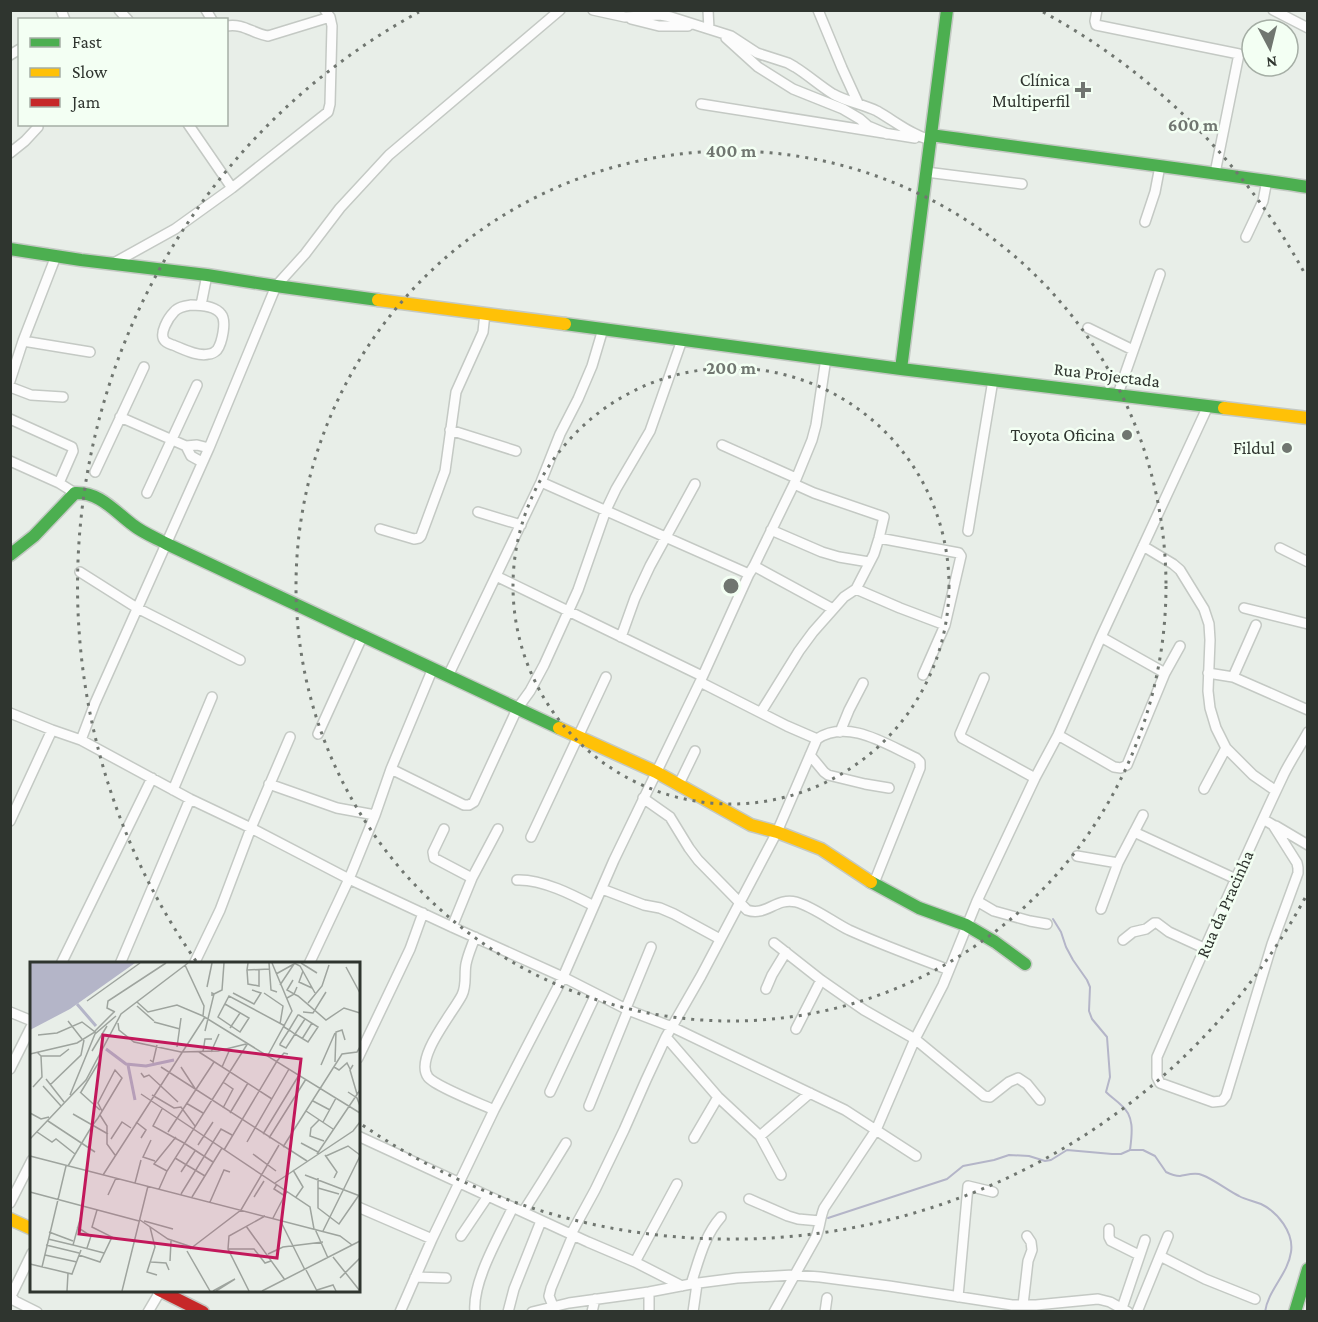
<svg xmlns="http://www.w3.org/2000/svg" width="1318" height="1322" font-family="'Crimson Pro',serif">
<style>
.lines{fill:none;stroke-linecap:round;stroke-linejoin:round}
.stream{stroke:#b4b5c8;stroke-width:2}
.street-casing{stroke:#c4c9c4;stroke-width:12}
.fast-casing{stroke:#c4c9c4;stroke-width:15}
.slow-casing{stroke:#c4c9c4;stroke-width:15}
.jam-casing{stroke:#c4c9c4;stroke-width:15}
.street{stroke:#fcfcfc;stroke-width:9}
.fast{stroke:#4caf50;stroke-width:12}
.slow{stroke:#ffc107;stroke-width:12}
.jam{stroke:#c62828;stroke-width:12}
.ring{fill:none;stroke:#707670;stroke-width:3;stroke-dasharray:3 6}
.poi-dot{fill:#707670;stroke:#f3fff3;stroke-width:2}
.labels{text-anchor:middle;dominant-baseline:central;stroke-width:5;stroke-linejoin:round;paint-order:stroke}
.poi-label{font-size:18px;fill:#2f352f;stroke:#f3fff3;text-anchor:end}
.street-label{font-size:18px;fill:#2f352f;stroke:#f3fff3}
.inset-river{fill:none;stroke:#b4b5c8;stroke-width:3}
.inset-road{fill:none;stroke:#9ea49e;stroke-width:1.5}
.view{fill:#c2185b;fill-opacity:0.15;stroke:#c2185b;stroke-width:3}
.inset-edge{fill:none;stroke:#2f352f;stroke-width:3}
.centre{fill:#707670;stroke:#f3fff3;stroke-width:3}
.ring-label{font-size:18px;text-anchor:middle;font-weight:bold;fill:#707670;stroke:#f3fff3;stroke-width:5;stroke-linejoin:round;paint-order:stroke}
</style>
<rect width="100%" height="100%" fill="#e8eee8"/>
<g class="lines">
<path class="stream" d="M1053,919L1061,932L1066,947L1073,960L1087,980L1090,987L1089,1011L1092,1019L1107,1037L1110,1077L1106,1092C1111,1097 1116,1100 1121,1105C1135,1116 1132,1134 1130,1150
M828,1218L947,1179L963,1166L994,1160L1009,1155L1029,1156L1045,1161L1051,1160L1067,1150L1112,1154H1121L1130,1150H1143L1155,1156L1166,1172C1170,1174 1175,1176 1180,1176C1187,1175 1195,1172 1202,1175C1215,1180 1227,1190 1239,1196C1246,1200 1254,1201 1261,1204C1278,1212 1294,1233 1291,1252C1288,1274 1268,1290 1265,1312"/>
<defs>
<path id="street" d="M61,10L65,20
M119,10L128,20
M206,10L212,20
M593,10L625,17L660,15L671,17L731,36L757,53L788,63L795,67C808,75 820,86 833,94C847,102 863,104 877,111C896,122 910,134 930,140
M708,10L709,29
M818,10L842,68L858,103
M1097,10L1095,21L1096,25L1239,54L1215,173
M1273,10L1308,28
M631,19L659,26H688
M226,26C244,23 251,33 268,36L330,17
M726,38L758,67L793,89L843,109L860,119L868,126L887,134
M10,55L20,49
M701,104L915,138
M188,124L232,188
M10,153L25,141L38,127
M926,172L1022,184
M1145,222L1155,192L1160,166
M1246,237L1263,201L1267,180
M112,264L175,229L232,188L328,112L330,104L332,26L330,17L325,10
M191,305C201,305 215,306 221,314C227,321 222,343 217,350C215,352 211,354 209,354C198,357 183,349 173,345C172,345 165,342 165,341C158,334 169,317 174,312C178,307 185,306 191,305Z
M201,305L207,275
M1088,328L1133,350
M23,341L90,352
M10,381L23,341L56,256
M10,387L31,395L63,397
M1118,394L1160,274
M120,417L186,446L197,445L209,448
M10,419L72,447L73,451L59,483
M450,430L516,451
M722,445L796,478
M186,446L191,456L202,462
M10,461L59,483L75,493
M95,472L144,367
M541,482L749,574
M147,493L197,385
M478,512L521,525
M380,529L414,539L419,538L421,536L445,471L456,392L483,332L485,313
M771,530L822,552L839,557L869,562
M968,531L993,380
M879,538L959,553L961,556L945,625L923,675
M1143,546L1173,564L1180,570L1204,609L1209,624L1210,640L1208,691L1210,708L1216,728L1226,748L1253,775L1276,791
M1280,548L1308,562
M754,566L833,609
M80,572L137,608L240,660
M496,576C565,609 633,643 702,676
M856,589L900,608L945,625
M1244,608L1308,624
M621,637L635,598L650,566L695,484
M1101,637L1165,673
M1208,673L1233,677L1308,710
M448,676L541,482L560,434L578,399L592,366L603,329
M1233,677L1256,625
M984,678L960,734L962,738L1035,778
M700,682L787,726L817,739
M761,712L799,651L813,632L844,597L856,589L874,554L879,538L884,517L814,493L794,484
M10,713L52,730L81,740L190,799L251,828L349,879L452,927L563,977L628,1010L672,1027L845,1110L916,1156
M840,732L849,710L863,683
M318,734L363,635
M1058,735L1114,767L1121,768L1127,765L1165,673L1180,646
M81,740L95,703L209,448L276,286L305,254L340,208L389,155L560,10
M810,755L824,772L828,775L865,784L889,788
M391,769L464,805H469L474,802L517,709L530,691L544,665L578,590L606,510L616,489L650,431L682,340
M269,784L337,808L375,815
M679,784L695,751
M1204,789L1226,748
M173,790L212,697
M643,798L670,817L689,848L698,860L747,910C766,917 776,897 796,902C812,906 833,922 849,930C882,945 916,957 949,970
M1263,819L1273,825L1297,863L1298,868V873L1272,944L1226,1096L1222,1101L1213,1102L1160,1083L1157,1077V1057C1198,963 1239,869 1283,776C1290,761 1300,747 1308,732
M10,821L52,730
M1276,826L1308,845
M444,829L433,852L434,858L472,878
M1134,832L1236,879
M531,837L606,677
M1077,856L1118,863
M517,880C542,879 573,895 594,906
M602,889L644,905L660,908L674,914L720,939
M977,901L994,911L1030,921L1047,924
M1101,909L1118,863L1143,815
M452,927L472,878L498,829
M475,937C472,946 468,954 466,964C464,974 467,985 462,995C453,1013 414,1058 428,1077C435,1086 481,1104 494,1110
M1123,940L1133,932L1146,929L1154,923H1157L1169,932L1204,948
M774,943L821,980L864,1010L915,1039L984,1096L990,1097L1009,1082L1018,1078L1027,1084L1040,1100
M61,964L152,778
M120,964L190,799
M194,964L220,910L251,828L290,737
M309,964L349,879L375,815L391,769L433,668
M766,989L772,975L786,952
M626,1008L651,947
M10,1012L32,1021
M796,1029L821,980
M666,1037L718,1097L760,1136L781,1175
M358,1058L410,949L423,913
M10,1069L32,1025
M550,1092L596,994
M589,1106L628,1010
M358,1136L588,1242L635,1262L682,1286
M760,1136L810,1093
M694,1138L718,1097
M749,1199L788,1216L798,1219L820,1221
M10,1203L32,1160
M358,1207L432,1239
M523,1212L542,1182L566,1143
M1109,1229V1237L1111,1241L1139,1255
M571,1234L595,1190L624,1130L646,1080L666,1037L701,976L777,832L817,739C848,718 887,745 916,758L920,762V768L874,883
M461,1236L488,1196
M32,1253L11,1296L15,1301L37,1312
M1160,1256L1205,1279L1255,1299
M635,1262L677,1184
M415,1277L446,1278
M691,1284C699,1260 704,1236 721,1217
M649,1292V1312
M958,1297L968,1186L993,1192
M1023,1305L1028,1261L1032,1250L1031,1242L1027,1236
M553,1306L549,1296L551,1288L573,1235
M1122,1308L1145,1240
M148,1312L161,1290
M400,1312L432,1239L494,1110L563,977L614,860L700,682L749,574L754,566L794,484L812,440L816,425L826,358
M475,1312C472,1281 500,1235 513,1207
M508,1312L514,1289L541,1221
M532,1312L569,1303L649,1292L691,1284L737,1278L794,1275L820,1277L889,1286L1012,1305H1036L1098,1299L1110,1302L1128,1312
M592,1312L595,1299
M693,1312L697,1284
M774,1312L816,1237C820,1227 820,1218 824,1208L876,1130L915,1039L943,985L977,901L1035,778L1058,735L1101,637L1208,406
M825,1312L827,1298
M1137,1312L1168,1236"/>
<path id="fast" d="M931,135C1057,153 1183,168 1308,187
M10,249L81,260L207,275L276,286L378,300
M565,324L901,369L1224,408
M901,369L947,10
M10,555L34,536L75,493C100,492 114,511 133,525C143,533 156,538 167,544L559,728
M871,882L919,908L966,925L995,942L1025,964
M1295,1312L1308,1269"/>
<path id="slow" d="M378,300L565,324
M1224,408L1308,418
M559,728L656,772L751,825L777,832L821,849L871,882
M10,1219L32,1229"/>
<path id="jam" d="M159,1290L203,1312"/>
</defs>
<use href="#street" class="street-casing"/>
<use href="#fast" class="fast-casing"/>
<use href="#slow" class="slow-casing"/>
<use href="#jam" class="jam-casing"/>
<use href="#street" class="street"/>
<use href="#fast" class="fast"/>
<use href="#slow" class="slow"/>
<use href="#jam" class="jam"/>
</g>
<g class="ring">
<circle cx="731" cy="586" r="218"/>
<circle cx="731" cy="586" r="435"/>
<path d="M1305 898A653 653 0 0 1 361 1124M196 961A653 653 0 0 1 419 12M1043 12A653 653 0 0 1 1305 274"/>
</g>
<g class="poi-dot">
<path d="M1080 81h6v6h6v6h-6v6h-6v-6h-6v-6h6z"/>
<circle cx="1127" cy="435" r="6"/>
<circle cx="1287" cy="448" r="6"/>
</g>
<g class="labels">
<g class="poi-label">
<text x="1070" y="80">Clínica<tspan x="1070" dy="21">Multiperfil</tspan></text>
<text x="1115" y="435">Toyota Oficina</text>
<text x="1275" y="448">Fildul</text>
</g>
<g class="street-label">
<text transform="translate(1107 375) rotate(7)">Rua Projectada</text>
<text transform="translate(1225 904) rotate(-66)">Rua da Pracinha</text>
</g>
</g>
<g transform="translate(30 962)">
<rect width="330" height="330" fill="#e8eee8"/>
<path d="M0,1H105L40,47L0,68Z" fill="#b4b5c8"/>
<path class="inset-river" d="M47,42L66,64M76,87L96,102L116,104L144,98M98,103L105,138"/>
<path class="inset-road" d="M218,1L217,8L240,7M239,1L241,28L247,30M264,1L270,4L285,31M271,1L287,11M155,3L174,44L173,54L330,151M316,5L330,31M217,8L218,22L229,24V8M273,9L269,20L282,26M246,12L264,2L250,23M263,18L257,28L264,32L267,25M177,25L182,1M203,31L224,42L231,31L222,28M234,31L253,44L250,62M184,32L192,28L194,1M257,36L264,32L268,34L296,58L314,46L330,51M57,39L110,1M107,40L118,50L147,43L173,54M278,41L292,24L299,3M195,42L219,56L210,70L188,55L199,34L255,64M107,44L124,59M85,50L77,46L78,39L136,1M273,50L283,51L296,30M38,59L52,77M124,60L150,67M88,61L89,68L104,80L151,90L188,89L216,82M254,65L259,68L265,72L278,80L288,65L269,53H268L259,68L250,82V83L256,86L265,72L275,57M200,66L210,51M65,69L84,50M175,69L184,32L182,31V34M272,77L282,61M147,85L151,56M62,89L77,64M169,90L242,137M173,90L175,77H182M181,90L189,72M0,92L47,81L65,70L52,60L27,71L8,73M238,93L262,49L242,1M11,94H30L39,87M120,98L123,100L127,83M305,100L306,70L312,68L315,78M291,103L305,71M323,103L320,108L327,132M131,105L277,199M151,105L166,128M192,105L200,87M304,105L309,108L317,101L320,107M111,111L114,115L119,113L148,140M16,117L34,140M20,123L51,93L54,78M13,124L31,144M3,125L12,115L11,94L7,90M50,130L70,148M51,130L69,100M318,130L327,136L330,144M111,132L280,245L284,267M40,133L65,72L86,54M122,133L144,146L151,145L165,164M283,139L300,148M156,141L173,151M193,146L203,127L193,120M132,147L123,164L154,181M276,149L303,167M0,151L11,157L19,155M200,151L218,121M43,152L78,172M70,153L77,164V182L85,193M289,158L281,166L280,174L294,179M18,159L65,190M106,160L116,168L111,176M293,160L306,136M7,170L22,180L26,177L45,192M138,170L184,100M233,172L269,113M239,176L276,117M0,177L56,118L91,52L158,1M81,177L92,160L101,166M121,178L113,195L125,199M217,180L259,107M154,181L183,200M271,181L288,190M168,183L183,160M253,185L312,92L327,90L330,85M194,188L247,99L254,91L258,92M223,192L246,209M287,192L330,128M295,193L307,210L304,216M0,194L310,274L322,283M296,194L318,184L330,193M145,196L175,214M38,204L62,164L68,156L92,116L85,108L68,141L72,149M263,208L273,225L266,235M137,209L124,202L146,175M151,210L165,189M73,213L175,55M275,213L330,234M288,216V246L309,262L329,233M105,221L111,198M245,221L323,169L330,160M247,222L244,227L255,234M288,226L309,232M129,227L137,209L218,81M0,230L109,259M151,232L191,167L202,173M78,233L86,216M162,235L192,186M224,235L234,219M180,240L194,208L200,210M51,254L43,283L74,291M243,256L257,229M110,258L138,277L162,285M250,258L275,308M114,259L143,267M216,264L255,318M47,265L61,274L57,286M120,265L125,285L117,310L127,313M285,267L298,296M293,269L330,194M19,270L43,279M18,277L43,283M16,283L49,291M160,287L211,248L249,183M198,287H224L235,301L241,299M157,289L180,329M238,292L253,285L293,280M15,293L47,300M49,293L70,300L82,275L62,265L67,248M303,295L330,329M140,299L141,279M121,300L136,301L139,308M0,302L42,312L51,288M12,305L36,204M276,308L287,329M310,316L330,296M287,328L303,323L306,329M37,329L38,311M92,329L118,224M183,329L205,317L186,329M219,329L198,287L199,274L235,254M232,329L330,279"/>
<path class="view" d="M73,73L271,97L247,296L49,272Z"/>
<rect width="330" height="330" class="inset-edge"/>
</g>
<circle cx="731" cy="586" r="9" class="centre"/>
<g class="ring-label">
<text x="1193" y="131">600 m</text>
<text x="731" y="157">400 m</text>
<text x="731" y="374">200 m</text>
</g>
<rect width="1318" height="1322" fill="none" stroke="#2f352f" stroke-width="24"/>
<rect x="18" y="18" width="210" height="108" fill="#f3fff3" stroke="#a5aea5" stroke-width="1.5"/>
<rect x="30" y="38" width="30" height="9" fill="#4caf50" stroke="#a5aea5" stroke-width="1.5"/>
<text x="72" y="48" font-size="18" fill="#2f352f">Fast</text>
<rect x="30" y="68" width="30" height="9" fill="#ffc107" stroke="#a5aea5" stroke-width="1.5"/>
<text x="72" y="78" font-size="18" fill="#2f352f">Slow</text>
<rect x="30" y="98" width="30" height="9" fill="#c62828" stroke="#a5aea5" stroke-width="1.5"/>
<text x="72" y="108" font-size="18" fill="#2f352f">Jam</text>
<g transform="translate(1270 48) rotate(173)"><circle r="28" fill="#f3fff3" stroke="#a5aea5" stroke-width="1.5"/>
<path d="M0-4.5L10 22L0 15L-10 22Z" fill="#707670"/>
<text y="-9" font-size="16" font-weight="bold" text-anchor="middle" fill="#2f352f">N</text>
</g>
</svg>
